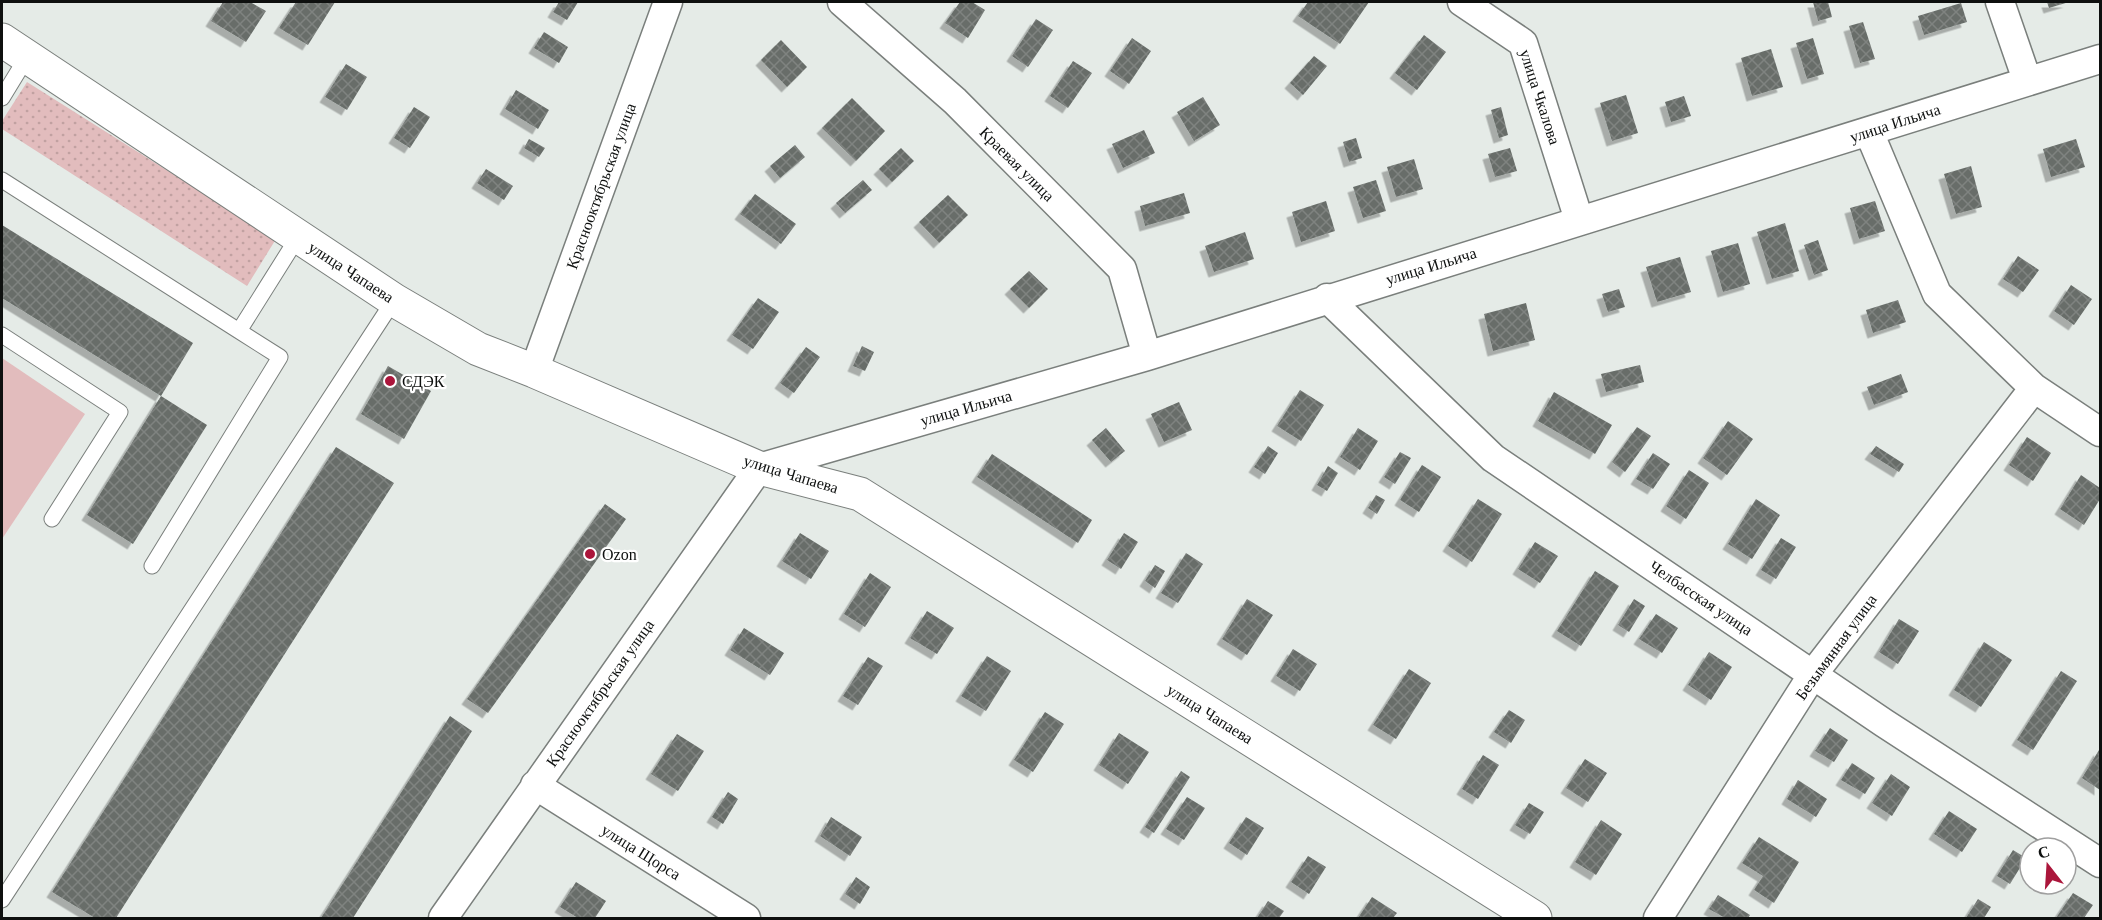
<svg xmlns="http://www.w3.org/2000/svg" width="2102" height="920" font-family="Georgia,serif">
<style>
.grass{fill:url(#grass-dots)}
.green{fill:#e2bcbd}
.building{fill:url(#building-cross-hatch);filter:url(#shadow)}
.lines{fill:none;stroke-linecap:round;stroke-linejoin:round}
.service-casing{stroke:#7a7f7c;stroke-width:17}
.minor-casing{stroke:#7a7f7c;stroke-width:31}
.secondary-casing{stroke:#7a7f7c;stroke-width:35}
.service{stroke:#fff;stroke-width:15}
.minor{stroke:#fff;stroke-width:28}
.secondary{stroke:#fff;stroke-width:33}
.poi-dot{fill:#ab163b;stroke:#fff;stroke-width:2}
.labels{text-anchor:middle;dominant-baseline:central;stroke-width:4.5;stroke-linejoin:round;paint-order:stroke}
.street-label{font-size:16px;fill:#0e100f;stroke:#fff}
.poi-label{font-size:16px;fill:#0e100f;stroke:#fff;text-anchor:start}
</style>
<defs>
<pattern id="grass-dots" width="8" height="8" patternUnits="userSpaceOnUse" patternTransform="scale(1.5)"><rect width="8" height="8" fill="#e2bcbd"/><path d="M2 2h.1M6 6h.1" fill="none" stroke="#c1a1a1" stroke-width="1.8" stroke-linecap="round"/></pattern>
<pattern id="building-cross-hatch" width="8" height="8" patternUnits="userSpaceOnUse" patternTransform="scale(1.5)"><rect width="8" height="8" fill="#676d69"/><path d="M0 0l8 8M0 8l8-8" fill="none" stroke="#7f8380"/></pattern>
<filter id="shadow"><feDropShadow dx="-5.5" dy="5.5" stdDeviation="0" flood-color="#0004"/></filter>
</defs>
<rect width="100%" height="100%" fill="#e5ebe7"/>
<path class="grass" d="M27,82L276,239L247,286L2,129V121Z"/>
<path class="green" d="M2,358L85,414L2,539Z"/>
<path class="building" d="M223,2H250L266,11L246,42L211,21Z
M296,2H335L308,45L279,28Z
M559,2H578L567,20L553,12Z
M960,2H972L985,10L968,38L945,23Z
M1308,2H1369L1340,44L1298,16Z
M1813,2H1828L1832,17L1818,21Z
M2047,2H2069L2049,8Z
M1961,3L1967,22L1924,35L1918,16Z
M1036,19L1053,30L1028,67L1012,56Z
M1863,22L1875,59L1860,63L1849,26Z
M544,32L568,47L559,63L534,48Z
M1424,35L1446,52L1417,90L1395,73Z
M1132,38L1151,51L1129,84L1110,71Z
M1813,38L1824,74L1807,79L1796,43Z
M781,40L807,67L787,87L761,60Z
M1771,49L1783,87L1752,96L1741,58Z
M1314,56L1327,66L1303,95L1290,83Z
M1073,61L1092,73L1068,108L1050,96Z
M346,64L367,77L347,110L325,97Z
M516,90L549,110L538,129L505,109Z
M1626,95L1638,133L1612,141L1600,103Z
M1684,96L1691,116L1671,122L1665,102Z
M1203,97L1220,125L1194,141L1177,112Z
M852,98L885,131L856,161L822,128Z
M414,107L430,117L410,148L394,138Z
M1501,107L1508,135L1499,138L1491,110Z
M1144,130L1155,153L1123,168L1112,144Z
M1356,138L1362,158L1349,162L1343,142Z
M529,139L545,148L539,157L524,148Z
M2076,139L2085,167L2051,177L2043,149Z
M795,145L805,157L780,178L770,166Z
M901,148L914,161L892,182L879,169Z
M1510,148L1517,171L1495,177L1488,154Z
M1414,159L1423,189L1396,197L1387,167Z
M1971,166L1982,207L1956,214L1944,174Z
M486,169L513,186L504,200L477,183Z
M863,180L872,190L845,213L836,203Z
M1376,180L1386,211L1363,218L1353,187Z
M1184,193L1190,213L1145,226L1140,206Z
M755,194L796,224L781,244L740,214Z
M948,195L968,215L939,243L919,222Z
M1326,201L1335,231L1301,242L1292,212Z
M1875,201L1885,231L1859,239L1850,208Z
M1785,223L1799,271L1772,279L1757,232Z
M2,225L193,343L161,396L2,298Z
M1245,232L1254,259L1214,272L1205,246Z
M1818,240L1828,270L1814,275L1804,245Z
M1738,243L1750,284L1723,292L1711,251Z
M2018,256L2039,270L2023,292L2003,279Z
M1680,257L1691,292L1657,302L1646,267Z
M1029,271L1048,289L1029,308L1010,289Z
M2071,285L2092,299L2074,325L2054,311Z
M1619,289L1625,307L1608,312L1602,294Z
M758,298L779,312L753,349L732,335Z
M1898,300L1906,322L1873,333L1866,310Z
M1526,303L1535,340L1493,351L1484,314Z
M862,346L874,352L865,371L853,366Z
M806,347L820,357L794,393L780,383Z
M1640,365L1644,382L1606,392L1601,374Z
M388,366L431,391L404,439L361,414Z
M1901,374L1908,392L1874,405L1867,387Z
M1300,390L1324,405L1301,441L1277,426Z
M1554,392L1612,425L1595,454L1538,421Z
M161,396L207,425L133,544L87,515Z
M1179,402L1192,430L1164,442L1151,414Z
M1728,421L1753,439L1727,475L1703,458Z
M1637,427L1651,436L1625,472L1612,462Z
M1106,428L1125,451L1111,462L1092,440Z
M1358,428L1378,441L1360,470L1340,457Z
M2027,437L2051,453L2033,481L2009,465Z
M1268,446L1278,453L1265,474L1254,467Z
M1876,446L1904,464L1899,472L1870,454Z
M336,447L394,483L116,918H95L52,892Z
M1400,452L1411,458L1395,484L1384,477Z
M1653,453L1670,464L1653,489L1636,479Z
M992,454L1092,520L1078,543L977,477Z
M1422,465L1441,477L1419,512L1400,500Z
M1328,466L1338,473L1327,491L1317,485Z
M1689,470L1709,483L1686,519L1666,506Z
M2081,475L2100,488V499L2084,525L2060,509Z
M1376,495L1385,500L1377,514L1368,508Z
M1478,499L1502,514L1472,562L1448,546Z
M1756,499L1780,515L1752,559L1728,544Z
M605,504L626,519L488,713L467,699Z
M800,533L829,551L811,579L782,561Z
M1124,533L1138,542L1121,569L1107,560Z
M1781,538L1796,547L1776,579L1761,570Z
M1535,542L1558,556L1540,583L1518,569Z
M1186,553L1203,564L1178,603L1161,593Z
M1155,565L1165,571L1155,588L1145,581Z
M1595,571L1619,586L1581,646L1557,631Z
M870,573L891,587L865,627L844,614Z
M1247,599L1273,615L1247,655L1222,639Z
M1634,599L1645,606L1629,632L1618,625Z
M927,611L954,628L937,654L910,638Z
M1656,614L1678,628L1662,653L1639,639Z
M1899,619L1919,631L1898,664L1879,652Z
M744,628L784,653L770,675L730,650Z
M1984,642L2012,660L1981,707L1954,690Z
M1293,649L1317,664L1300,691L1276,676Z
M1709,652L1732,667L1711,700L1688,685Z
M987,656L1011,671L986,711L961,696Z
M868,657L883,666L858,705L843,696Z
M1409,669L1431,683L1396,739L1373,725Z
M2061,671L2077,681L2033,750L2017,740Z
M1509,710L1525,720L1511,743L1494,732Z
M1045,712L1064,724L1033,772L1014,760Z
M450,716L472,731L353,918H321Z
M1830,728L1848,740L1834,762L1815,751Z
M1119,733L1149,752L1128,784L1099,765Z
M677,734L704,751L678,791L651,774Z
M2099,750L2100,751V790L2082,778Z
M1483,755L1499,765L1478,799L1462,789Z
M1585,759L1607,773L1588,802L1566,788Z
M1852,763L1875,778L1865,794L1841,780Z
M1181,771L1190,777L1154,833L1145,827Z
M1891,774L1910,787L1892,816L1872,803Z
M1798,780L1827,799L1816,817L1787,799Z
M728,792L738,799L723,824L712,817Z
M1187,797L1205,808L1184,840L1166,829Z
M1529,803L1544,812L1530,834L1515,825Z
M1949,811L1977,829L1962,852L1934,834Z
M831,817L862,837L850,856L820,836Z
M1246,817L1264,828L1247,855L1229,843Z
M1601,820L1622,834L1596,875L1575,862Z
M1759,837L1799,862L1774,903L1754,890L1763,876L1742,863Z
M2013,850L2026,858L2010,884L1997,876Z
M1308,856L1326,867L1309,894L1291,882Z
M856,877L870,887L860,904L845,894Z
M576,882L606,901L595,918H578L560,907Z
M2073,893L2093,905L2084,918H2056Z
M1718,895L1750,915L1748,918H1725L1709,909Z
M1372,897L1397,913L1393,918H1358Z
M1978,899L1991,907L1984,918H1966Z
M1268,901L1284,911L1279,918H1257Z"/>
<g class="lines">
<defs>
<path id="service" d="M2,98L27,57
M2,180L239,331
M2,335L120,412L52,519
M152,566L280,357L239,331L298,237
M2,900L394,300"/>
<path id="minor" d="M842,2L955,101L1122,269L1147,356
M1462,2L1523,43L1579,220
M2000,2L2027,80
M1869,132L1937,294L2034,388L2100,432
M1327,298L1493,458L1884,723L2100,863
M534,371L668,2
M535,785L746,918
M443,918L759,468L1147,356L2100,59
M1658,918L1813,674L2034,388"/>
<path id="secondary" d="M2,40L394,300L478,349L534,371L759,468L860,494L1535,918"/>
</defs>
<use href="#service" class="service-casing"/>
<use href="#minor" class="minor-casing"/>
<use href="#secondary" class="secondary-casing"/>
<use href="#service" class="service"/>
<use href="#minor" class="minor"/>
<use href="#secondary" class="secondary"/>
</g>
<g class="poi-dot">
<circle cx="390" cy="381" r="6"/>
<circle cx="590" cy="554" r="6"/>
</g>
<g class="labels">
<g class="street-label">
<text transform="translate(1540 97) rotate(72)">улица Чкалова</text>
<text transform="translate(1895 123) rotate(-18)">улица Ильича</text>
<text transform="translate(1017 164) rotate(45)">Краевая улица</text>
<text transform="translate(601 186) rotate(-70)">Краснооктябрьская улица</text>
<text transform="translate(1431 266) rotate(-17)">улица Ильича</text>
<text transform="translate(351 272) rotate(33)">улица Чапаева</text>
<text transform="translate(966 408) rotate(-16)">улица Ильича</text>
<text transform="translate(791 474) rotate(17)">улица Чапаева</text>
<text transform="translate(1701 598) rotate(34)">Челбасская улица</text>
<text transform="translate(1836 647) rotate(-54)">Безымянная улица</text>
<text transform="translate(600 693) rotate(-55)">Краснооктябрьская улица</text>
<text transform="translate(1210 714) rotate(32)">улица Чапаева</text>
<text transform="translate(641 852) rotate(32)">улица Щорса</text>
</g>
<g class="poi-label">
<text x="402" y="381">СДЭК</text>
<text x="602" y="554">Ozon</text>
</g>
</g>
<rect width="2102" height="920" fill="none" stroke="#0e100f" stroke-width="6"/>
<g transform="translate(2048 866) rotate(343)"><circle r="28" fill="#ffffff" stroke="#9f9f9f" stroke-width="1.5"/>
<path d="M0-4.5L10 22L0 15L-10 22Z" fill="#ab163b"/>
<text y="-9" font-size="16" font-weight="bold" text-anchor="middle" fill="#0e100f">С</text>
</g>
</svg>
